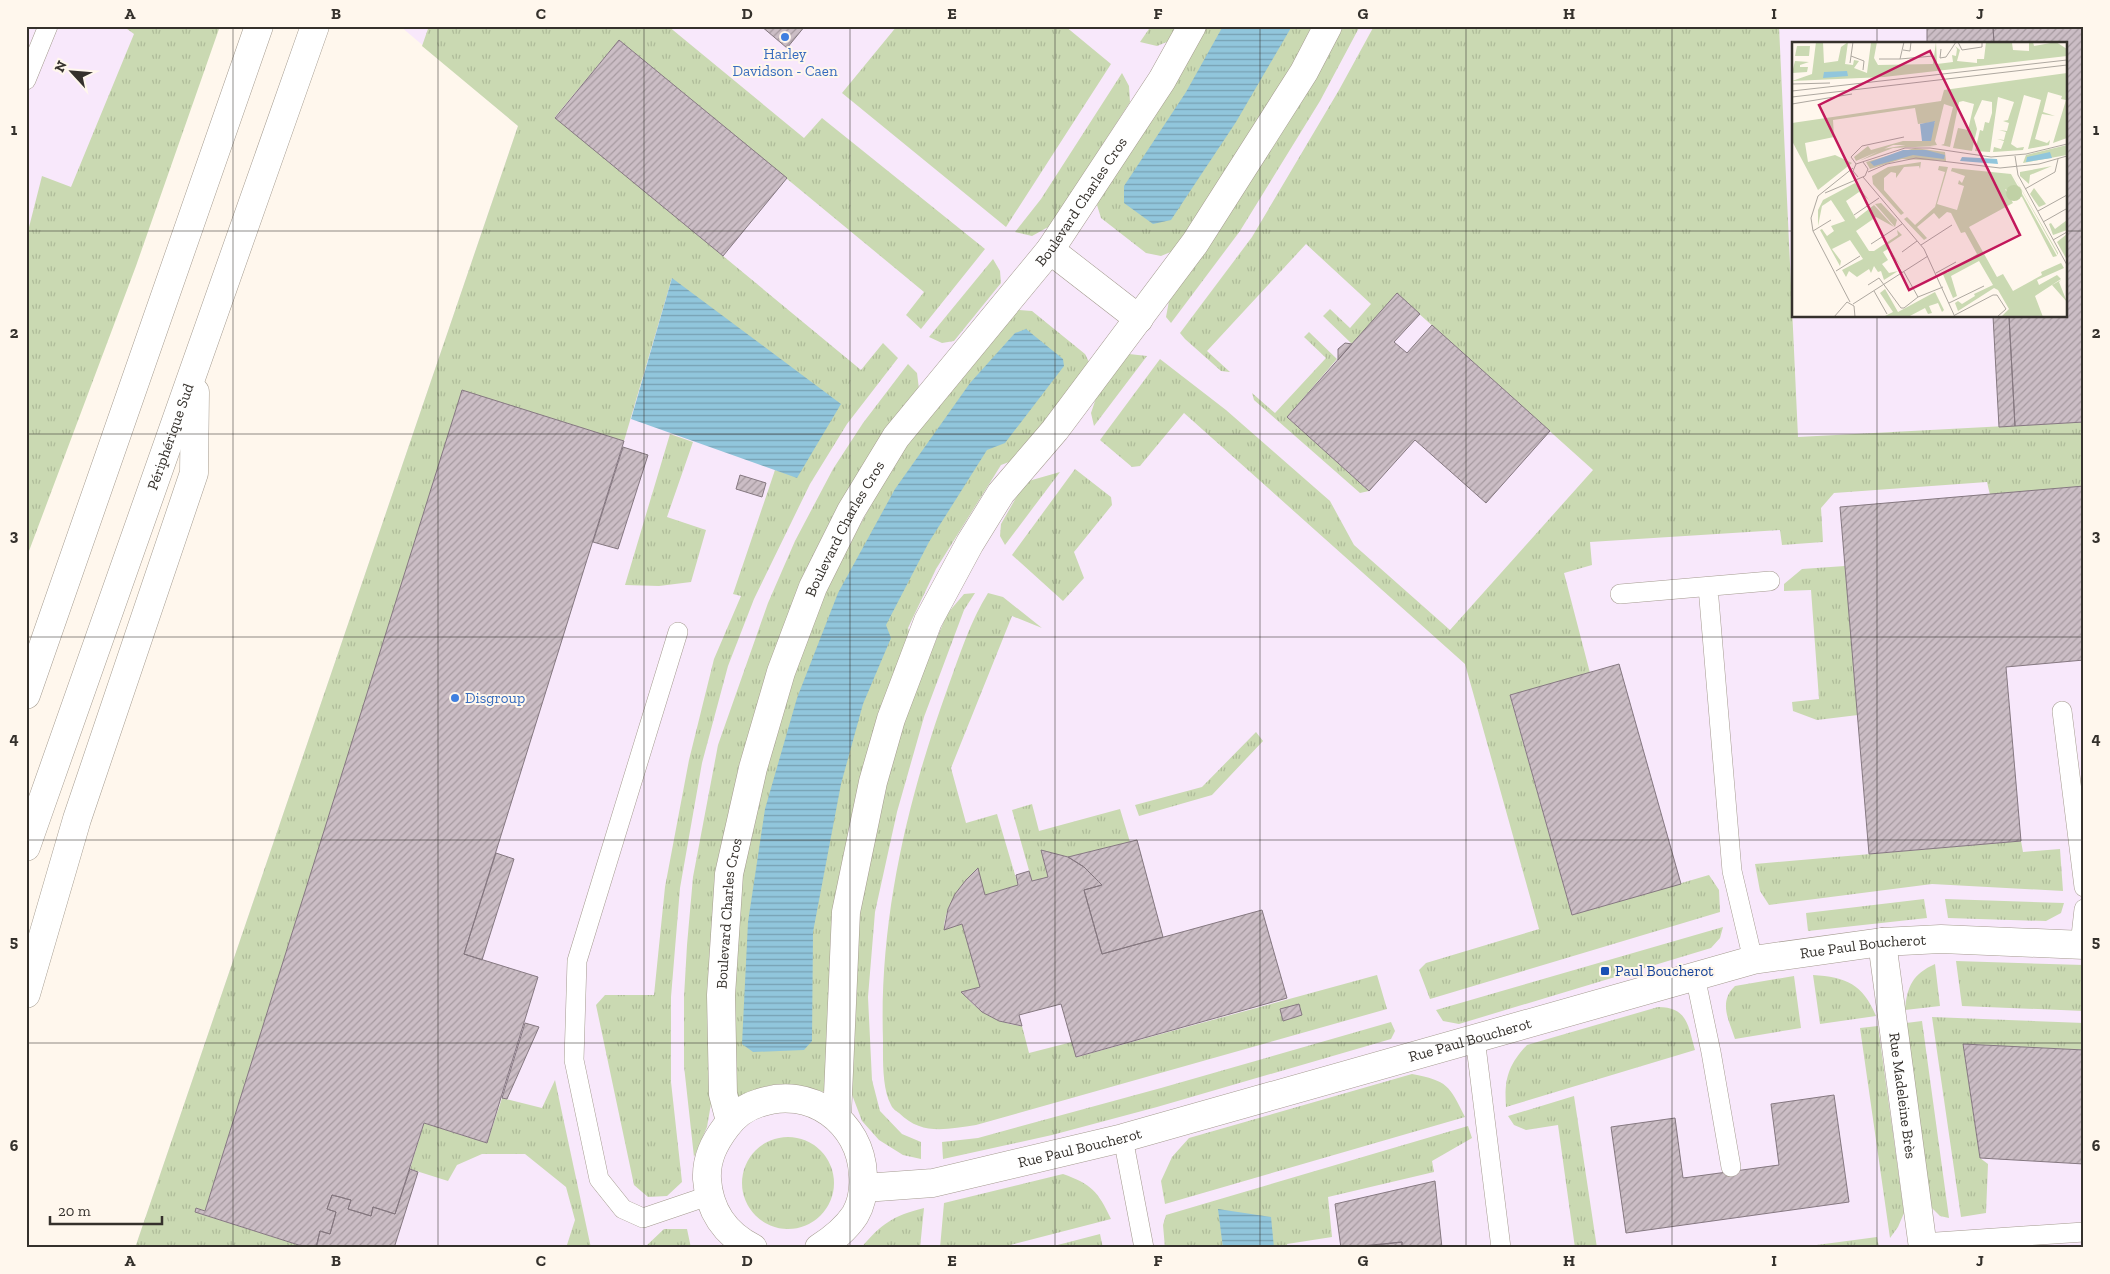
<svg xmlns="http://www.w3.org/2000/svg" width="2110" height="1274" font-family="'Zilla Slab',serif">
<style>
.industrial{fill:#f8e8fb;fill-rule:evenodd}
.grass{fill:url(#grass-tufts)}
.water{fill:url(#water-rules)}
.building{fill:url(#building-hatch);stroke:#857880}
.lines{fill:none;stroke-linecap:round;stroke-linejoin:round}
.service-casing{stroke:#a49b8f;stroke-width:20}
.minor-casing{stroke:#a49b8f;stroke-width:29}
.trunk-casing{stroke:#a49b8f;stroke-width:29}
.service{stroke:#fff;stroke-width:19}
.minor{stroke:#fff;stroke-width:28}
.trunk{stroke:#fff;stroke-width:28}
.grid{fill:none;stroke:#35312c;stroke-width:1;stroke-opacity:0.55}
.shop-dot{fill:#3f7fe0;stroke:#fff7ed;stroke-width:2}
.transit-dot{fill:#1a4fb4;stroke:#fff7ed;stroke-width:2}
.labels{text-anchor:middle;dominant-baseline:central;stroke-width:4;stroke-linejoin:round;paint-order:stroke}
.shop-label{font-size:15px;fill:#366cbe;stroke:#fff7ed}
.street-label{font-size:15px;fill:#35312c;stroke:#fff7ed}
.transit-label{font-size:15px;fill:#164399;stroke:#fff7ed;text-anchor:start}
.inset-road{fill:none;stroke:#aea8a0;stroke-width:1}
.view{fill:#c2185b;fill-opacity:0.15;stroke:#c2185b;stroke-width:2.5}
.inset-edge{fill:none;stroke:#35312c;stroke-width:2.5}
.neatline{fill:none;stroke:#35312c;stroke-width:2}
.grid-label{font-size:16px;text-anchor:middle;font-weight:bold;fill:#35312c}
</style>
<defs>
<pattern id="grass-tufts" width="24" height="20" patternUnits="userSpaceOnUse" patternTransform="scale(1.25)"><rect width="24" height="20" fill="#cad9b2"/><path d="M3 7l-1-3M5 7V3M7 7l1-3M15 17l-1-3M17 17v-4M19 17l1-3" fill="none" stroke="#aebb99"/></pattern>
<pattern id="water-rules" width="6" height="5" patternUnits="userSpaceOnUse" patternTransform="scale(1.25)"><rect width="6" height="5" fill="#91c6dc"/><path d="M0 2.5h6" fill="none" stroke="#77a1b3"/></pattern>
<pattern id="building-hatch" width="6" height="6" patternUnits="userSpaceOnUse" patternTransform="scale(1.25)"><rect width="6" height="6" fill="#cbbdc5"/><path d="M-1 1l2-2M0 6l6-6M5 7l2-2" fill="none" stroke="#a69aa0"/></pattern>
</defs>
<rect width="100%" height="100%" fill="#fff7ed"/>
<path class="industrial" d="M26,26H199L26,484Z
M400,26H2084V1248H135L518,126ZM1794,44H2066V316H1794Z"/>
<path class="grass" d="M123,26H220L136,266L26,559V239L42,176L71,187L134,34Z
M429,26H668L804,138L822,118L985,249L921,329L906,315L924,292L619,40L555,117L861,370L883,343L898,358L847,424L810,484L754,599L728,666L702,763L680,888L671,997V1082L682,1182L667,1196L648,1197L634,1185L596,1005L605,995H654L665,887L689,760L714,659L741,596L733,594L775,470L797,477L672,278L624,441L462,391L205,1211L197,1208L195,1212L308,1248H135L518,126L422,46Z
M897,26H1065L1111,64L1006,227L842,93Z
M1151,26H1178L1169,41L1157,46L1140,42Z
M1207,26H1315L1256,129L1178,249L1161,256L1146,253L1101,218L1097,205L1107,184L1173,85Z
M1341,26H1360L1320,101L1240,231L1171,323L1166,317L1169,301C1233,213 1290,122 1341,26Z
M1374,26H1779L1798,437L2084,422V486L1990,495L1987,482L1834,493L1821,508L1823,542L1782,545L1780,530L1590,542L1592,565L1564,573L1590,673L1510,696L1572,915L1709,875L1719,890L1720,912L1430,999L1419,970L1426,963L1539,929L1465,664L1184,413L1140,466L1132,467L1100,440L1160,359L1226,410L1330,501L1354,545L1450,630L1593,470L1397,294L1352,344L1323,316L1330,309L1350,328L1371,304L1306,244L1207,351L1230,372L1221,371L1185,339L1180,333L1252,237L1339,90Z
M1122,73L1129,86L1130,102L1050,226L1032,236L1015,232L1041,199Z
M993,259L1000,271L1001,283L954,341L942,343L929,337Z
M1019,310L1032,311L1085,354L1089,362L1017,459L1001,465L936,569L908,628L911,637L844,866L831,928L827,1088L823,1092C787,1081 774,1080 740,1097L734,1095L733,994L736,919L745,853L786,693L829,582L884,481L912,436L1006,316Z
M1309,332L1337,359L1287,417L1369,491L1360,493L1254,400L1252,393L1275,413L1326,358L1304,337Z
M1129,354L1147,356L1094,426L1091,413L1096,398Z
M908,364L917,373L919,389L770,671L736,781L716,881L712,1098L707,1127L694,1157L684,1066V997L687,945L693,877L718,745L768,603L795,541L833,469L863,423Z
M670,434L693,442L667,517L706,530L691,582L659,586L625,585Z
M1075,469L1111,497L1112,505L1074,552L1084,578L1063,601L1012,555Z
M1060,472L1005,545L1000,536L1001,524L1025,482Z
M1845,566L1858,715L1817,720L1793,711L1792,702L1819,699L1811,590L1784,591V584L1802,569Z
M975,593L964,610L924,717L897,812L875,912L868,997L872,1080L880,1111L902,1134L921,1142V1159L903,1155L879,1140L862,1121L851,1092L858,912L883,788L901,725L947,614L964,594Z
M988,593L1003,597L1042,628L1012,616L951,768L966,823L997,814L1018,885L985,895L977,869C960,885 945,905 944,929L962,924L980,987L962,992C976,1011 998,1024 1022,1026L1029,1053L1072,1042L1077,1057L1377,975L1387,1009L976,1125C947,1129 922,1136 899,1113C896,1111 892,1108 891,1105C882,1088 883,1060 883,1041C879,919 907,801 948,687C960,654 970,622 988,593Z
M1256,732L1263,741L1212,795L1139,816L1135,805L1202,787Z
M1032,804L1039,831L1120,809L1130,842L1068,857L1041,850L1048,877L1032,881L1012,810Z
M2021,841L2023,852L2060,849L2063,891L1932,884L1769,905L1760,891L1755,864Z
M1924,899L1927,918L1808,931L1806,913Z
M1945,899L2064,903L2061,913L2046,921L1948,918Z
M1723,927L1720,938L1711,948L1459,1024L1443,1021L1436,1010Z
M1956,961L2084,965V1011L1962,1006Z
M1935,964L1940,1006L1905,1010C1907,986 1913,974 1935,964Z
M1813,975C1846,977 1863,984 1876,1016L1820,1024Z
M1794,976L1801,1028L1735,1039C1729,1020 1718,1002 1735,986Z
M1658,1007C1688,1007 1688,1026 1695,1050L1506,1107C1504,1080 1508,1065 1527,1045Z
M1932,1017L2084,1023V1050L1963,1044L1980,1158L1988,1164L1986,1213L1961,1217Z
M1922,1021L1949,1218L1940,1216L1931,1207L1906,1023Z
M1391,1022L1395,1031L1391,1039L1157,1107L1052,1135L943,1159L942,1142L978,1138L1161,1088Z
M1878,1026L1904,1213L1898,1227L1890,1238L1860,1028Z
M1412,1074C1448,1081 1449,1085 1465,1117L1165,1204L1161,1181L1172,1157L1189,1138Z
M555,1080L591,1248H566L575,1220L566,1187L525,1154H482L457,1165L448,1181L410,1169L424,1123L487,1143L502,1098L542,1108Z
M1574,1096L1597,1248H1575L1558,1125L1526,1130L1514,1125L1508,1116Z
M1468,1126L1472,1138L1432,1161L1434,1172L1328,1197L1332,1237L1287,1244L1288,1248H1198L1197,1246L1165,1248L1163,1225L1166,1215Z
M742 1183a46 46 0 1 1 92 0a46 46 0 1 1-92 0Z
M1063,1174C1091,1184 1098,1191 1111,1219L999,1248H940L944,1203Z
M924,1208L920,1248H861C882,1223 893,1216 924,1208Z
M664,1229H687L691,1248H644Z
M1100,1234L1103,1248H1046Z
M1877,1237L1879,1248H1794Z"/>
<path class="water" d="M1223,26H1292L1236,122L1171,220L1153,224L1124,203V186L1186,92Z
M672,278L841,404L797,478L631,419Z
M1026,329L1063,359L1064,366L1005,443L987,450L929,542L886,625L891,638L863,704L841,784L813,932L812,1041L804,1050L753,1052L742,1044L748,922L765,809L797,698L838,593L895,489L970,383L1015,333Z
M1218,1209L1271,1217L1274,1248H1223Z"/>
<path class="building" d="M761,26H805L787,48Z
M1927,26H1993L1994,44H1927Z
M1993,26H2084V422L2015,426L2009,316H2066V44H1994Z
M619,40L787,178L723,256L555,118Z
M1397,293L1420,314L1394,342L1407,353L1432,325L1550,431L1486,503L1415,440L1369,491L1287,417Z
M1993,316H2009L2015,426L1999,427Z
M1345,343L1352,344L1338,360V349Z
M462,390L624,441L464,954L538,977L487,1143L424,1123L395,1214L373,1207L371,1216L348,1209L351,1200L332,1195L327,1209L336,1212L330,1234L320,1231L316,1248H308L195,1212L196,1208L205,1211Z
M623,447L648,455L618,549L593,542Z
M740,475L766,483L762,497L736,489Z
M2084,486V660L2006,667L2021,841L1869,854L1840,507Z
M1619,664L1681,884L1572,915L1510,695Z
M1137,840L1163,937L1102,954L1084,890L1102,885L1084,867L1068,857Z
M1041,850L1068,857L1084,867L1102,885L1084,890L1102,954L1262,910L1287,998L1076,1057L1061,1004L1019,1015L1022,1026L999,1021L982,1012L961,992L980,987L962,924L944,930L948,909L955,894L966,880L978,868L985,895L1018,885L1016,875L1029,871L1032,881L1048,877Z
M496,853L514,859L482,960L464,954Z
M1299,1004L1302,1015L1283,1021L1280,1009Z
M525,1023L539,1027L507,1099L502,1098Z
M1963,1044L2084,1050V1164L1980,1158Z
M1834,1095L1849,1202L1626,1233L1611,1127L1675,1118L1683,1178L1779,1165L1771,1104Z
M410,1169L418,1172L394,1248H316L320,1231L330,1234L336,1212L327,1209L332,1195L351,1200L348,1209L371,1216L373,1207L395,1214Z
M1435,1181L1442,1248H1402V1242L1341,1248L1335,1204Z
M1402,1242V1248H1351Z"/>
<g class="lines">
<defs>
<path id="service" d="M26,80L48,26
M1708,587L1732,871L1753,960
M1620,594L1770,581
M678,632L577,961L574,1060L599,1179L623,1209L643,1218L708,1196
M2062,711L2084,887
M2080,945L2084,909
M1695,976L1711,1052L1731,1167
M1475,1038L1501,1248
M1123,1138L1144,1248
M1922,1243L2084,1232"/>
<g id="minor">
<path d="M1050,250L1139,319"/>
<path id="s1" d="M1882,942L1923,1248"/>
<path d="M837,1117L846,912L873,782L891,719L928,621L970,543L1001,493L1055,430L1195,243L1304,72L1328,26"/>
<path id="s2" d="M730,1121L723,1094L721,995L729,874L753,768L781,672L813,587L851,511L896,437L1050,250L1162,80L1192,26"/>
<path id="s3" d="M864,1188L933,1183L1123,1138L1753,960L1882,942L1941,939L2084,945"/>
<path d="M753,1248C725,1234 709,1210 707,1179C706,1159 714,1143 726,1127C734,1116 746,1107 759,1103C810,1085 861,1122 863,1175C864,1188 862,1203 855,1215C845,1230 833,1239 819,1248"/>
</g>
<g id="trunk">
<path d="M26,695L259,26"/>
<path id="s4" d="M26,847L315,26"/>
<path d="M26,994L77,819L194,473L195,392"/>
</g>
</defs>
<use href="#service" class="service-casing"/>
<use href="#minor" class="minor-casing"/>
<use href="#trunk" class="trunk-casing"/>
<use href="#service" class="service"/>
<use href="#minor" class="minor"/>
<use href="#trunk" class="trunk"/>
</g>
<path class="grid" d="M233,26V1248M438,26V1248M644,26V1248M850,26V1248M1055,26V1248M1260,26V1248M1466,26V1248M1672,26V1248M1877,26V44M26,231H1794M2066,231H2084M1877,316V1248M26,434H2084M26,637H2084M26,840H2084M26,1043H2084"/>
<g class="shop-dot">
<circle cx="785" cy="37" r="5"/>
<circle cx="455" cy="698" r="5"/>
</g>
<rect class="transit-dot" x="1600" y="966" width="10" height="10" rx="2.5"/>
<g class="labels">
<g class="shop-label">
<text x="785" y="54">Harley<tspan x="785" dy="17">Davidson - Caen</tspan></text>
<text x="465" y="698" text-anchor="start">Disgroup</text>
</g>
<g class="street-label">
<text stroke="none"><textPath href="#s2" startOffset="1019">Boulevard Charles Cros</textPath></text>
<text stroke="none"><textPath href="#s4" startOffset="435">Périphérique Sud</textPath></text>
<text stroke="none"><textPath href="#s2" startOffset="614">Boulevard Charles Cros</textPath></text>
<text stroke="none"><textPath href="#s2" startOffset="209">Boulevard Charles Cros</textPath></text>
<text stroke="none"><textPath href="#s3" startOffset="1030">Rue Paul Boucherot</textPath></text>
<text stroke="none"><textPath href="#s3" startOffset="625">Rue Paul Boucherot</textPath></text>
<text stroke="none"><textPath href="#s1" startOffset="155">Rue Madeleine Brès</textPath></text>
<text stroke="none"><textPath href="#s3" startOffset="220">Rue Paul Boucherot</textPath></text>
</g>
<g class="transit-label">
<text x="1615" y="971">Paul Boucherot</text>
</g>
</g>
<g transform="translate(1792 42)">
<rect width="275" height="275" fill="#fff7ed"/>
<path d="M24,0H31L32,21L46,19L49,5L56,0L53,22L61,23L62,18L67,19L62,26L75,31L79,1L75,0H85L82,16L86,23L141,22L144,0L145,22L161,20L160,13L164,14L165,7L163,4L168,8L165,19L185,21V17H192L194,0H225L220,1L221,8L237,9V0H241L242,4L264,0L275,7V14L92,35L0,39L20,32ZM5,4H18L17,14H3ZM3,19L17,20L8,23V25H16L15,30L0,31ZM275,31V96L261,101L274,58L269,57L270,54L256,50L251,70L263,74L250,72L243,97L255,101L258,98L257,103L236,107L249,58L232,53L219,102L225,106L232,105L231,108L201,110L202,105L209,107L212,99L205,97L212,98L214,90L207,88L215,89L217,81L211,79L216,78L222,60L206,55L198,110L183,109L188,88L191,89L193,80L197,81L200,71V60L190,58L182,76L185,87L180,109L161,106L166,86L176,88L182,62L171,59L167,60L158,105L149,103L152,102L161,65L152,62L143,99L145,103H101L64,119L62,115L76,104L79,108L111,99H131L143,80L126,82L123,66L41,78L42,95L13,101L16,120L43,113L60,121L26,148L0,99V81L149,59L152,48ZM125,101L145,104L101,106L67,119L91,107ZM275,103V113L231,121L234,113ZM123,106L153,110L154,119L110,117L78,127L74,120ZM129,120L128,127L127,124L112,125L104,136V131L99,130L92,136V148L112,171L109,173L81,142L80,134L96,125ZM147,124L156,125L145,162L165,168L172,144L166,142L167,138L170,141L173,134L159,129L158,132L160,126L219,132L265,214L261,215L230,155L213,147L221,161L177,185L205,235L211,232L221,249L250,233L249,230L269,221L272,226L245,238L247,243L265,233L269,237L243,254L251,275H209L217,267L206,248L202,246L166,269L163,261L166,259L170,262L183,254L182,252L201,243L187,219L159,234L165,254L161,256L150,230L155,231L185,212L173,190L169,191L159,171L155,170L147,177L142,171L125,185L135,196L132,198L112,177L115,175L123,183L143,165L153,130L146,128ZM260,124L238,133L237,142L228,134V130ZM220,131L266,211V213ZM63,141L77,158L67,150L54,159L64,177L82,163L102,185L84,175L64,189L77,209H82L106,193L105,188L110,193L95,203L110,226L96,207L91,210L96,218L90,222L97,231L106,229L92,238L89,229L86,230L82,224L79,231L77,227L65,235L57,229L54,235L50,228L71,217L58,198L40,207L49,219L48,224L28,188L30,187L35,194L42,189L39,184L53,179L39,158L30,164L26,184V168L31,158ZM242,146L254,162L247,165L238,152ZM89,161L105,178L103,185L83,162ZM275,178V188L261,193L257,182L259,181L263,187ZM275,192V218L265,200ZM269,238L267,240L275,260L260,243ZM93,247L106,270L143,250L152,268L150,270L146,261L137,264L140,271L136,272L133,266L116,275H91L101,270L88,251Z" fill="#cad9b2"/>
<path d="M214 151a8 8 0 1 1 16 0a8 8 0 1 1-16 0Z" fill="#c0d1a5"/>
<path d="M55,29L56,34L31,36L32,30ZM143,79L139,99H130L128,82ZM111,108H134L153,113L152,117L121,113L82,124L78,120ZM258,110L260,116L234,120L235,115ZM170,115L205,117L206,122L168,119Z" fill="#91c6dc"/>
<path class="inset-road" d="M166,0L170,8L190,5V0M149,7L148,16L154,15L164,0M111,8L118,9L119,0M59,14L72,19L71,28M87,17H108L112,0M108,17L141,14M58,21L61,0M0,42L38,41M0,49L275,18M0,55L275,23M0,62L60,52M223,114L226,133L275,223M64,122L59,115L70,104L112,95M76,130L95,122L124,116L208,126L247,122L275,114M66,135L61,129L64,122L113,106H138L199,115L234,112L275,102M71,135L132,207L163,275M233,147L263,130L266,117M33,151L73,134L76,127L71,120M246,169L275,153M62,173L87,156M251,180L274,167M21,189L39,178M261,198L275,190M79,202L110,182M129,203L160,183M110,210L125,199M99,213L110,231M44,229L68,214M144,231L164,220M76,243L87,236L109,266H112L126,255L112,230M82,249L95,272M126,255L151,245M58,260L21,189L19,176L26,154L61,126M157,261L192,244M61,262L136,214M163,273L201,253H205L214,267L205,275M42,275L55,260L62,264L63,275"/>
<path class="view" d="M138,9L228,193L117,248L27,63Z"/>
<rect width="275" height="275" class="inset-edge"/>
</g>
<rect width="2110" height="1274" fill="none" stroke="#fff7ed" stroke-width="55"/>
<g transform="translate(72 72) rotate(296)" stroke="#fff7ed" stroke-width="4" paint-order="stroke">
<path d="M0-4L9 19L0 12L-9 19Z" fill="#35312c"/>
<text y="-8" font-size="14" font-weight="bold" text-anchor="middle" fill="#35312c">N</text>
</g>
<path d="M50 1216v8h112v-8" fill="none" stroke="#35312c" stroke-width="2.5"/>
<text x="58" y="1216" font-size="15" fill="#35312c" stroke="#fff7ed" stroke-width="4" paint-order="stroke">20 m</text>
<rect x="28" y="28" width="2054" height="1218" class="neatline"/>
<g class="grid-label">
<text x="130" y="19">A</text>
<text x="336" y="19">B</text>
<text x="541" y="19">C</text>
<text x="747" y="19">D</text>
<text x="952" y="19">E</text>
<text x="1158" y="19">F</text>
<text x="1363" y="19">G</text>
<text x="1569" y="19">H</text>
<text x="1774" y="19">I</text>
<text x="1980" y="19">J</text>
<text x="14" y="135">1</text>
<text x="2096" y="135">1</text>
<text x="14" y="338">2</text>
<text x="2096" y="338">2</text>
<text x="14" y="541">3</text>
<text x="2096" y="541">3</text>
<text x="14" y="744">4</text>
<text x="2096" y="744">4</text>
<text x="14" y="947">5</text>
<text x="2096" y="947">5</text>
<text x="14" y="1151">6</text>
<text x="2096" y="1151">6</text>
<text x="130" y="1266">A</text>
<text x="336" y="1266">B</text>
<text x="541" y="1266">C</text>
<text x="747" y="1266">D</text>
<text x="952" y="1266">E</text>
<text x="1158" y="1266">F</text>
<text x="1363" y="1266">G</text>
<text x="1569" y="1266">H</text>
<text x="1774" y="1266">I</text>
<text x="1980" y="1266">J</text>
</g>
</svg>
